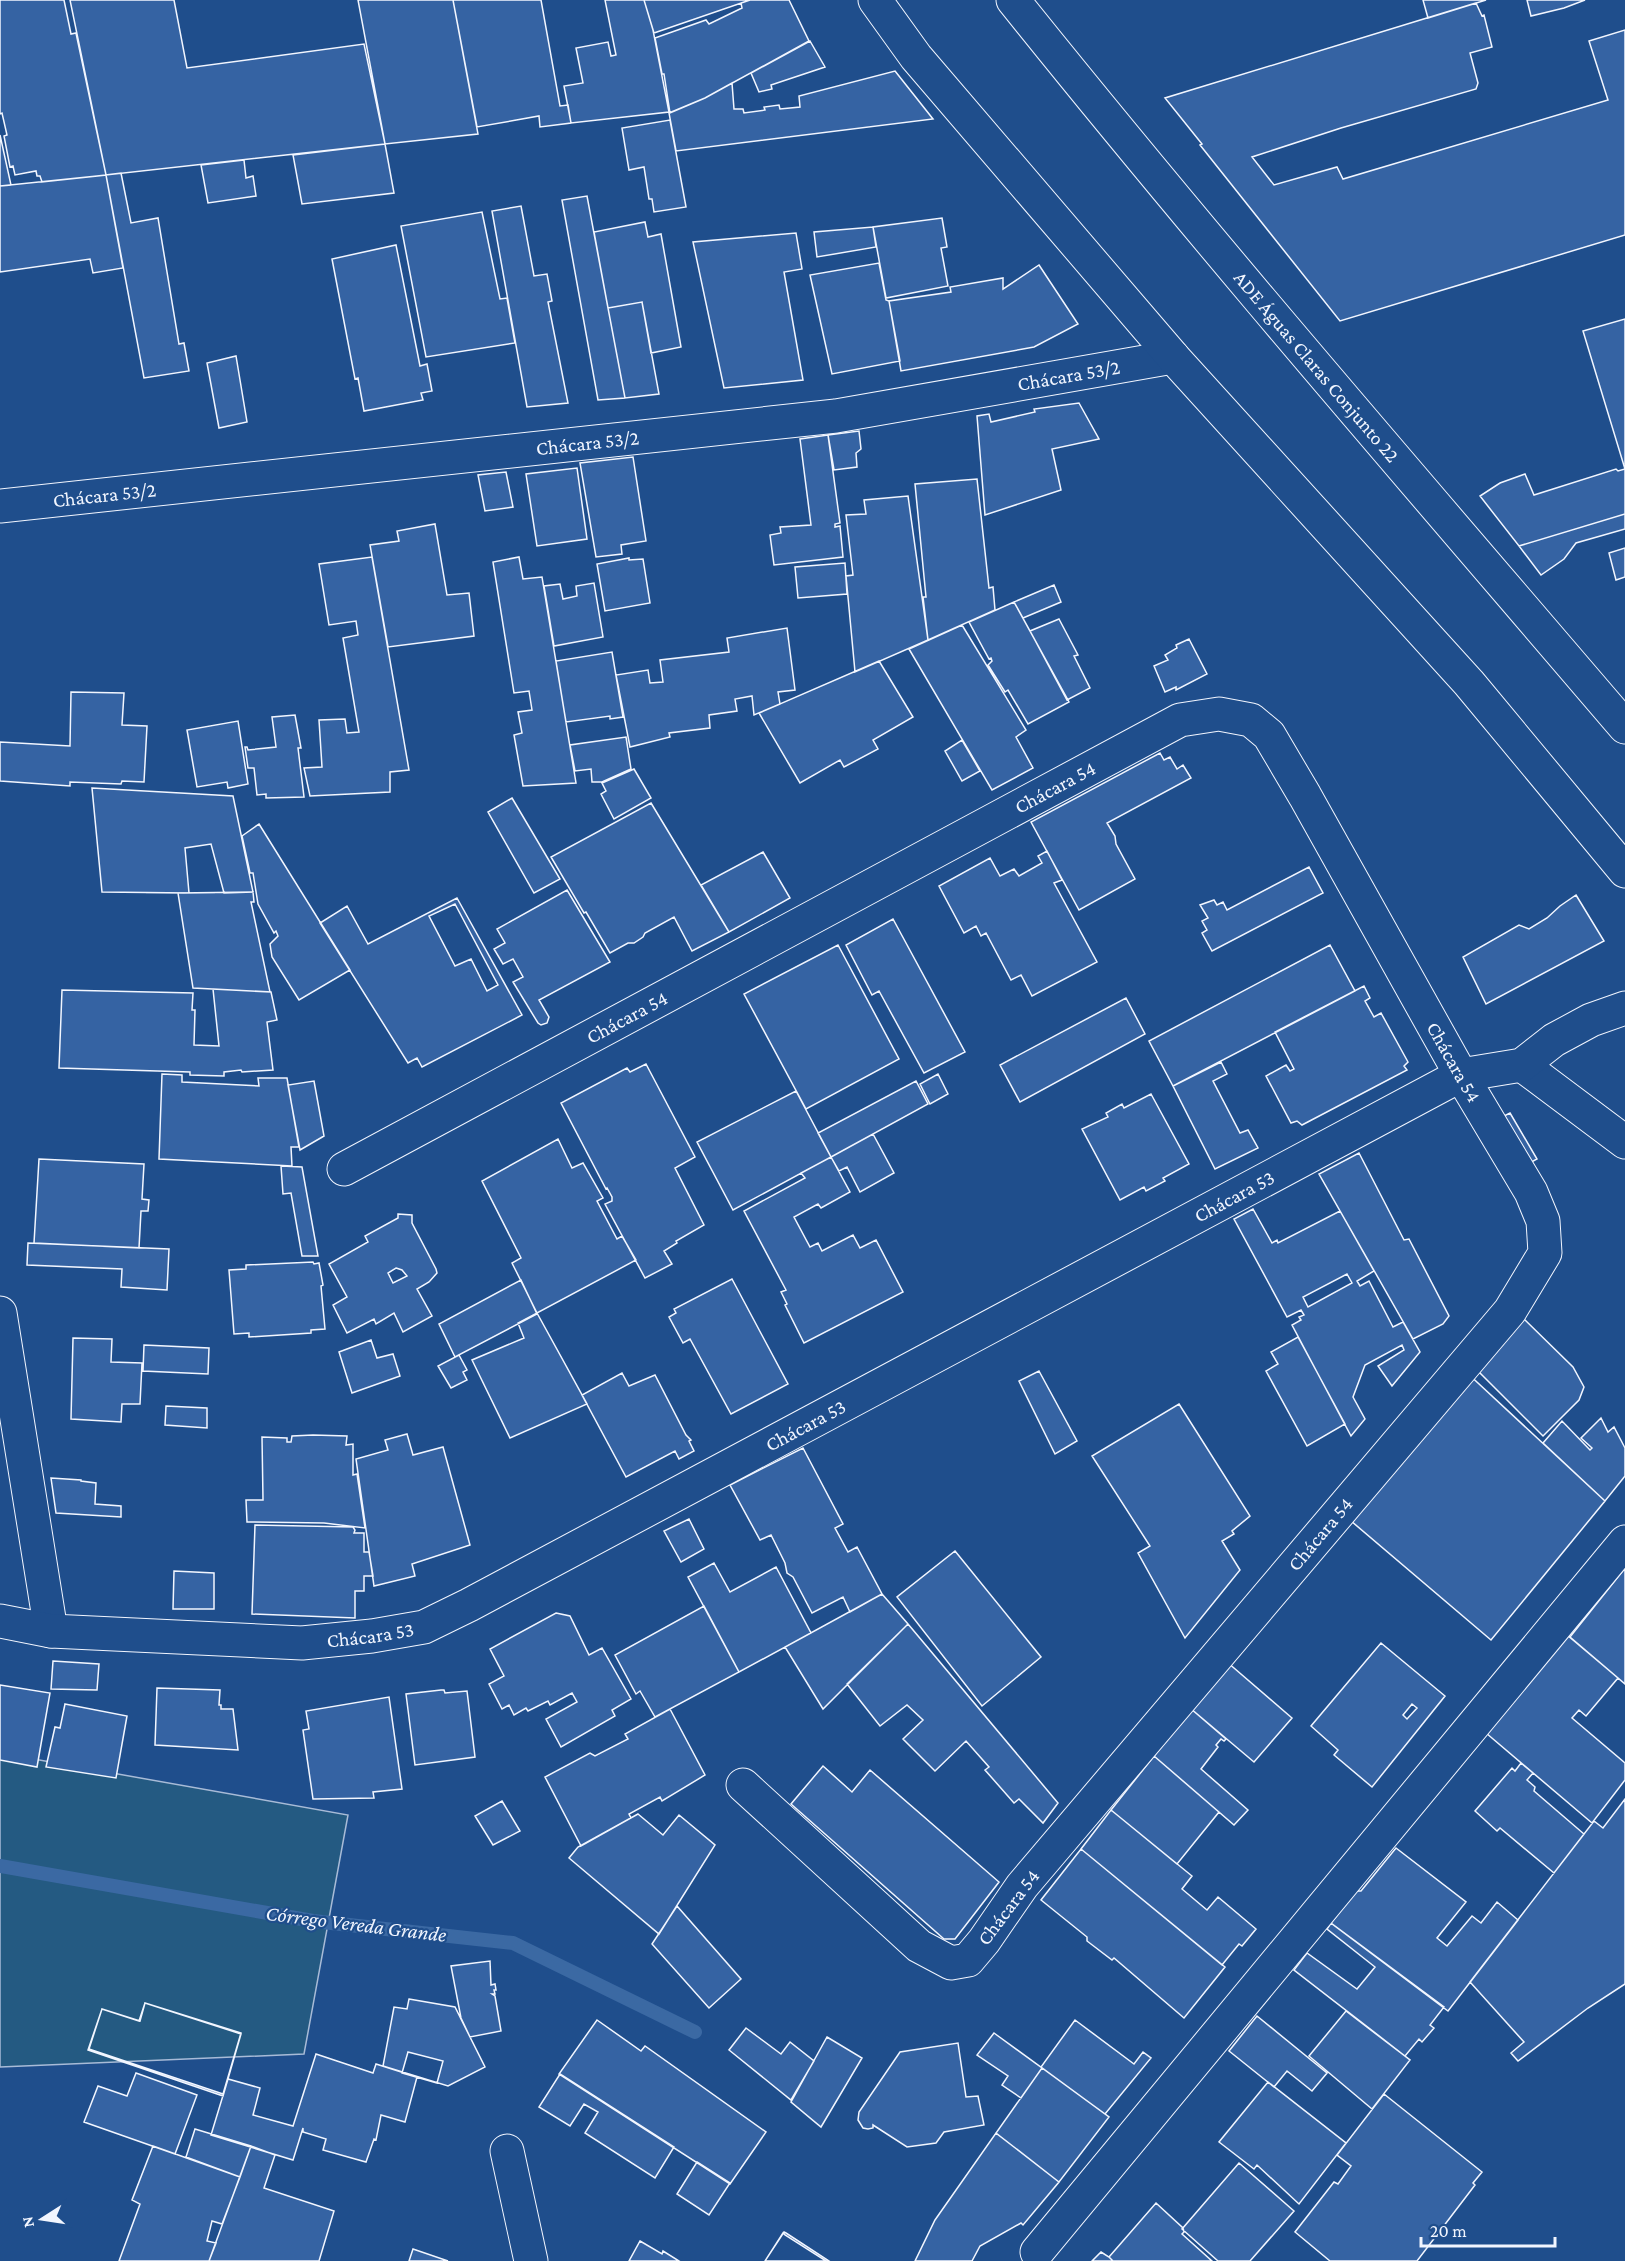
<svg xmlns="http://www.w3.org/2000/svg" width="1625" height="2261" font-family="'Crimson Pro',serif">
<style>
.green{fill:#245a82;stroke:#a8bbd7;stroke-width:1.5}
.lines{fill:none;stroke-linecap:round;stroke-linejoin:round}
.stream{stroke:#3b69a3;stroke-width:14}
.building{fill:#3563a3;stroke:#f2f6ff;stroke-width:1.5;fill-rule:evenodd}
.minor-casing{stroke:#f2f6ff;stroke-width:35}
.tertiary-casing{stroke:#f2f6ff;stroke-width:35}
.minor{stroke:#1f4e8c;stroke-width:33}
.tertiary{stroke:#1f4e8c;stroke-width:33}
.labels{text-anchor:middle;dominant-baseline:central;stroke-width:4.5;stroke-linejoin:round;paint-order:stroke}
.street-label{font-size:20px;fill:#f2f6ff;stroke:#1f4e8c}
.water-label{font-size:21px;font-style:italic;fill:#f2f6ff;stroke:#1f4e8c}
</style>
<rect width="100%" height="100%" fill="#1f4e8c"/>
<path class="green" d="M0,1753L348,1815L304,2054L0,2067Z"/>
<g class="lines">
<path class="stream" d="M0,1866L313,1921L513,1943L695,2032"/>
</g>
<path class="building" d="M0,0H64L71,34L76,33L106,175L42,182L40,176H37L36,171L15,175L13,166L10,167L4,136L7,135L2,113L0,114Z
M70,0H174L187,68L364,44L385,144L106,175Z
M358,0H453L478,134L385,144Z
M453,0H541L560,106L568,105L571,123L540,127L539,116L477,127Z
M605,0H644L653,30L669,112L571,123L564,86L583,83L576,48L608,42L611,56L616,55Z
M644,0H750L654,33Z
M750,0H789L809,41L705,98L670,113L664,74H662L655,38L706,20L709,24L742,8L741,3Z
M1423,0H1486L1428,18Z
M1527,0H1585L1564,8L1531,16Z
M1476,3L1482,16L1484,15L1492,47L1470,53L1478,83L1476,89L1341,128L1252,157L1274,185L1337,167L1343,179L1608,100L1589,41L1625,30V235L1340,321L1200,145L1202,144L1165,98Z
M810,41L825,67L771,85L772,89L759,92L751,73Z
M895,71L933,119L676,151L669,113L705,98L732,83L734,109H743L744,113L765,110L764,107L779,105L780,109L800,107L799,96Z
M670,120L686,207L654,212L652,199H649L644,167L629,170L622,128Z
M0,135L11,185L0,186Z
M385,144L394,193L302,204L293,155Z
M244,160L246,178L253,176L256,196L208,203L201,165Z
M121,173L131,223L158,218L179,344L184,343L189,371L144,378L106,175Z
M106,175L123,268L93,273L90,259L0,272V186Z
M587,196L608,308L625,398L598,400L562,200Z
M521,206L534,276L547,274L552,301L548,302L568,403L527,407L492,211Z
M482,212L500,299L507,298L515,343L426,357L401,226Z
M942,218L947,247L941,248L948,286L886,298L873,227Z
M645,222L648,237L661,234L681,347L651,353L642,302L608,308L594,232Z
M873,227L876,247L817,257L814,232Z
M796,233L802,269L784,272L803,380L724,388L693,242Z
M396,245L420,366L427,364L432,391L421,393L423,400L364,411L358,378L355,379L332,259Z
M879,263L886,300L889,301L900,361L832,374L810,275Z
M1039,265L1078,324L1034,347L901,371L889,301L951,292L950,287L1003,278V289Z
M642,302L659,394L625,398L608,308Z
M1625,319V514L1519,546L1480,496L1500,483L1525,474L1534,495L1616,469L1618,471L1625,469L1583,331Z
M236,356L247,422L219,428L207,363Z
M1079,403L1099,439L1052,449L1061,490L985,515L977,416L989,414L991,422L1035,412L1034,409Z
M859,431L861,449L856,453L857,467L834,470L828,435Z
M828,435L840,523L835,524V527L840,526L843,557L774,565L770,535L781,533L780,527L811,525L800,439Z
M633,457L646,541L621,545L622,554L596,557L580,463Z
M577,468L587,539L537,546L526,474Z
M506,472L513,507L485,511L478,475Z
M977,479L989,588L993,587L995,610L928,640L923,597H926L915,484Z
M908,496L928,640L855,672L846,576L853,575L846,515L866,514L864,500Z
M1625,514V529L1576,543L1564,559L1541,575L1519,546Z
M435,524L447,595L469,593L474,636L388,647L370,545L399,541L397,531Z
M1625,548V577L1616,580L1609,553Z
M372,557L409,770L390,772V792L310,796L304,768L322,767L319,720L345,719L347,733L359,732L343,638L358,635L356,621L329,625L319,564Z
M519,557L523,579L542,577L576,783L523,786L514,735L522,733L518,712L532,710L529,691L514,693L493,562Z
M629,558V560L643,559L650,603L605,611L597,564Z
M845,563L847,594L798,598L795,567Z
M594,583L603,637L554,646L544,586L560,584L563,599L577,596L576,586Z
M1054,585L1061,602L1023,618L1014,602Z
M1014,602L1069,702L1028,724L1008,690L1005,692L988,665L992,661L991,658L989,659L969,622Z
M1059,619L1078,655L1074,656L1090,688L1067,700L1030,631Z
M962,625L1026,730L1016,737L1033,768L992,790L909,649Z
M787,628L795,690L778,692L780,704L754,715L752,696L735,699L737,711L709,715L710,728L669,733L670,737L630,747L616,675L648,670L650,683L663,682L660,660L729,652L727,638Z
M1189,639L1207,674L1176,690V687L1165,692L1154,666L1168,660L1165,655L1177,648L1176,645Z
M612,652L623,717L610,719V716L566,722L556,661Z
M879,661L913,717L873,740L878,749L844,767L840,760L800,783L759,713Z
M71,692L124,693L122,725L147,726L144,782L122,781L121,784L70,782V786L0,781V742L70,746Z
M295,715L301,748H298L304,797L266,798V794L257,795L254,768H248L245,747H247L248,750L276,747L272,717Z
M238,721L248,784L228,788L227,782L197,787L187,730Z
M626,737L631,769L602,782H592L591,769L575,771L570,745Z
M962,740L980,771L962,781L945,751Z
M1160,753L1164,760L1170,757L1177,769L1183,765L1191,778L1107,823L1115,836L1116,844L1135,879L1079,910L1031,822Z
M634,769L651,798L614,819L601,794L606,791L602,783Z
M92,788L233,796L253,892L224,893L211,844L185,848L189,893L102,892Z
M512,798L560,879L534,893L488,812Z
M651,803L729,932L692,951L674,917L645,933L643,937L634,943H628L610,953L586,912L584,913L551,857Z
M259,824L350,970L299,1000L272,957L270,944L278,936L276,931L274,933L258,904L253,873H250L242,836Z
M1047,851L1062,880L1054,883L1097,962L1032,996L1021,975L1011,980L986,933L981,936L976,926L964,933L939,886L990,858L1000,876L1014,869L1019,876L1042,863L1038,856Z
M763,852L790,898L729,932L701,885Z
M1309,867L1323,893L1212,951L1202,933L1207,930L1202,921L1208,918L1200,905L1214,900L1217,905L1223,902L1227,910Z
M567,890L610,962L539,1000L549,1017L547,1023L541,1025L538,1023L513,982L523,977L513,959L503,964L494,949L505,943L497,929Z
M253,892L254,902H251L270,992L193,988L178,893Z
M1576,895L1604,941L1486,1004L1463,957L1519,925L1529,929L1547,918L1560,906Z
M457,898L522,1015L422,1067L417,1058L408,1063L320,923L347,906L368,944ZM455,904L498,985L487,991L471,959L455,966L429,916Z
M893,919L965,1052L924,1073L879,991L872,995L846,945Z
M838,945L899,1059L806,1109L744,994Z
M1330,945L1355,991L1173,1086L1149,1041Z
M1364,986L1370,998L1365,1001L1374,1017L1381,1013L1408,1062L1404,1066L1407,1070L1302,1125L1297,1121L1291,1123L1266,1076L1286,1065L1290,1071L1294,1069L1275,1032Z
M213,989L271,992L277,1020L267,1022L273,1070L242,1072L241,1070L224,1072V1076L190,1075V1072L59,1068L62,990L193,993L192,1010H195L194,1045L219,1046Z
M1126,998L1145,1034L1020,1102L1000,1065Z
M1221,1062L1227,1074L1213,1081L1240,1133L1248,1130L1258,1148L1215,1169L1173,1086Z
M646,1064L695,1157L675,1168L704,1225L676,1241L677,1243L664,1251L672,1264L645,1278L605,1204L612,1201V1197L607,1188L606,1189L561,1103L627,1068L630,1072Z
M162,1074L182,1075V1082L259,1086L258,1078H287L299,1147H291L292,1166L159,1159Z
M938,1074L948,1094L930,1104L920,1084Z
M314,1081L324,1136L300,1150L288,1085Z
M916,1081L928,1104L831,1157L818,1133Z
M796,1091L831,1157L733,1210L697,1142Z
M1151,1094L1189,1164L1163,1178L1165,1181L1146,1191L1144,1187L1120,1200L1082,1129L1108,1117L1106,1113L1122,1104L1124,1108Z
M1510,1113L1537,1159L1519,1169L1492,1122Z
M873,1134L894,1173L860,1192L847,1167L839,1171L831,1157Z
M558,1139L572,1168L583,1163L603,1198L597,1201L617,1239L622,1236L636,1260L537,1313L512,1263L521,1258L482,1181Z
M1359,1153L1404,1240L1409,1239L1449,1316L1443,1324L1413,1339L1319,1174Z
M831,1157L850,1192L821,1208L818,1204L794,1217L810,1247L818,1243L822,1251L853,1235L860,1248L876,1240L903,1292L804,1343L785,1305L787,1304L781,1292L786,1290L744,1211L805,1178L801,1173Z
M39,1159L144,1164L142,1199L149,1200L148,1211H141L139,1248L34,1243Z
M281,1166L302,1167L318,1256H302L291,1193L283,1194Z
M1253,1209L1272,1243L1277,1240L1278,1243L1340,1211L1374,1271L1357,1281L1360,1286L1369,1281L1393,1327L1403,1322L1420,1352L1392,1386L1378,1366L1404,1350L1402,1345L1365,1365L1353,1397L1365,1419L1351,1436L1292,1325L1301,1320L1299,1317L1304,1315L1301,1310L1287,1317L1234,1219ZM1347,1274L1352,1283L1308,1307L1303,1297Z
M398,1214L412,1215V1223L436,1269L437,1273L429,1282L417,1289L432,1316L403,1332L394,1313L376,1324L374,1319L347,1333L333,1305L347,1297L329,1264L368,1242L365,1236L398,1218ZM396,1268L402,1270L407,1276L393,1283L388,1273Z
M28,1243L169,1249L167,1290L121,1287L122,1269L27,1265Z
M313,1262L314,1264L319,1263L323,1285L321,1286L325,1329L311,1330V1333L249,1337V1333L234,1334L229,1270L246,1269V1265Z
M732,1279L788,1384L731,1414L690,1339L683,1343L669,1317L676,1313L674,1309Z
M521,1280L537,1314L455,1357L439,1324Z
M537,1313L587,1404L510,1438L472,1360L524,1338L518,1323Z
M1521,1316L1573,1367L1584,1387L1579,1400L1543,1436L1472,1365Z
M1298,1337L1345,1424L1307,1446L1266,1371L1278,1364L1271,1352Z
M73,1338L112,1339L111,1362L142,1363L140,1404H122L121,1422L71,1419Z
M371,1340L377,1358L393,1354L400,1376L352,1393L339,1352Z
M144,1345L209,1348L208,1374L143,1371Z
M459,1355L467,1370L463,1372L467,1380L451,1388L438,1366Z
M1464,1370L1605,1501L1491,1640L1344,1515Z
M1039,1371L1077,1441L1055,1454L1019,1381Z
M622,1373L629,1386L655,1375L686,1435L691,1440L689,1441L694,1451L679,1459L675,1451L626,1477L582,1395Z
M1179,1404L1250,1516L1232,1531L1234,1534L1222,1541L1240,1570L1185,1638L1138,1553L1150,1546L1092,1456Z
M166,1406L207,1408V1428L165,1425Z
M1601,1418L1608,1432L1614,1427L1625,1448V1476L1605,1501L1543,1443L1562,1421L1590,1450L1592,1448L1581,1438Z
M407,1434L413,1455L443,1447L470,1545L412,1564L415,1576L374,1586L356,1459L388,1450L385,1440Z
M313,1435L347,1436L346,1445L353,1444V1475L357,1474L365,1528L324,1523L247,1522L246,1500H263L262,1437L287,1438V1442H291L292,1436Z
M803,1448L843,1524L835,1528L848,1552L857,1547L882,1594L850,1612L843,1597L812,1613L793,1577L787,1573L785,1563L771,1535L760,1540L730,1485Z
M51,1478L81,1480V1481L96,1483L95,1504L121,1506V1517L56,1513Z
M689,1519L704,1549L681,1562L664,1531Z
M255,1525L353,1527L355,1530L354,1533H364V1552H369L373,1576H364V1591H355V1618L252,1614Z
M955,1551L1041,1657L982,1706L897,1597Z
M714,1563L730,1592L776,1567L811,1633L739,1672L688,1577Z
M1625,1568V1684L1570,1637Z
M174,1571L214,1573V1609H173Z
M882,1594L908,1624L823,1709L785,1647Z
M704,1606L739,1672L655,1717L640,1691L636,1694L615,1655Z
M556,1613L570,1616L589,1655L602,1648L631,1699L612,1710L615,1716L561,1747L546,1719L577,1702L572,1693L550,1705L548,1701L528,1711L526,1708L514,1715L509,1705L502,1709L489,1684L504,1676L490,1649Z
M908,1624L1058,1803L1043,1823L1019,1799L1014,1803L985,1770L989,1767L966,1741L935,1771L903,1739L923,1720L907,1705L880,1726L847,1684Z
M1567,1635L1618,1678L1586,1716L1579,1710L1572,1718L1625,1763V1780L1592,1823L1486,1733Z
M1381,1643L1445,1696L1372,1787L1334,1755L1338,1750L1311,1726ZM1412,1704L1417,1708L1407,1719L1403,1715Z
M53,1661L99,1664L97,1690L51,1689Z
M1227,1662L1292,1718L1254,1762L1190,1708Z
M0,1685L50,1693L37,1767L0,1760Z
M157,1688L220,1690L219,1705H221V1709H233L238,1750L155,1745Z
M441,1690H444L445,1693L467,1691L475,1757L415,1765L406,1694Z
M389,1697L402,1789L373,1792L374,1798L313,1799L303,1730L309,1729L306,1711Z
M65,1704L127,1716L116,1778L46,1767L55,1727L60,1728Z
M1190,1708L1226,1739L1224,1741L1221,1739L1216,1745L1218,1747L1201,1769L1248,1810L1234,1825L1154,1756Z
M670,1709L705,1775L662,1801L660,1797L629,1814L631,1818L581,1846L545,1777L590,1753L595,1756L628,1739L625,1734Z
M1154,1756L1219,1812L1177,1864L1111,1810Z
M1521,1763L1533,1773L1527,1780L1535,1787L1534,1791L1584,1834L1554,1873L1500,1828L1497,1831L1475,1811L1512,1768L1515,1771Z
M823,1766L852,1792L870,1770L999,1882L955,1939H944L791,1804Z
M1625,1799V1984L1588,2008L1518,2061L1511,2053L1524,2042L1470,1982L1594,1821L1603,1828Z
M502,1801L520,1831L493,1845L475,1816Z
M1111,1810L1192,1876L1182,1889L1207,1910L1218,1897L1256,1929L1242,1946L1239,1944L1222,1965L1081,1849Z
M638,1814L663,1835L679,1815L715,1845L659,1934L569,1858L578,1847Z
M1396,1848L1466,1902L1437,1938L1447,1946L1472,1916L1481,1923L1497,1902L1518,1920L1448,2011L1331,1923L1356,1891H1361Z
M1081,1849L1225,1967L1184,2018L1114,1958L1112,1960L1087,1941V1937L1041,1900Z
M677,1906L741,1979L709,2008L652,1944Z
M1331,1923L1444,2007L1430,2025L1434,2028L1422,2042L1419,2039L1405,2056L1294,1970L1307,1953L1357,1989L1375,1967L1327,1929Z
M490,1961L491,1985L495,1984L496,1990H494L495,1994H492L495,1996L501,2031L470,2037L461,2018L451,1966Z
M409,1999L455,2007L485,2067L448,2086L383,2066L394,2007L407,2009Z
M145,2003L241,2033L223,2094L89,2049L102,2009L140,2021Z
M145,2003L241,2034L223,2096L88,2050L102,2009L139,2021Z
M1346,2011L1410,2060L1372,2109L1309,2056Z
M1257,2016L1327,2073L1312,2091L1287,2071L1274,2087L1229,2051Z
M597,2020L641,2051L645,2046L766,2132L730,2184L559,2074Z
M1075,2020L1134,2064L1143,2052L1151,2058L1105,2114L1041,2067Z
M746,2028L781,2054L790,2042L814,2061L791,2100L729,2050Z
M994,2033L1042,2068L1021,2098L1002,2085L1008,2076L977,2055Z
M827,2037L862,2058L821,2127L791,2102Z
M958,2043L966,2097L978,2096L984,2125L944,2132L936,2143L907,2147L873,2125V2128L868,2129L863,2128L858,2120L859,2112L900,2052Z
M408,2052L443,2061L437,2083L402,2073Z
M316,2054L373,2073L376,2064L417,2077L405,2122L381,2115L376,2140L374,2139L366,2162L323,2150L326,2139L303,2132V2128L293,2160L211,2135L228,2079L260,2088L253,2115L293,2126Z
M1042,2068L1109,2117L1059,2182L996,2133Z
M136,2073L197,2095L175,2154L84,2122L98,2086L127,2096Z
M560,2074L674,2147L655,2178L585,2133L598,2112L584,2104L570,2126L539,2107Z
M1268,2082L1346,2143L1299,2204L1257,2165L1254,2169L1219,2142Z
M1384,2094L1482,2172L1473,2183L1475,2185L1417,2261H1330L1295,2232L1334,2182L1338,2184L1351,2166L1337,2155Z
M195,2129L251,2146L240,2177L186,2157Z
M996,2133L1059,2182L1023,2225L1021,2223L980,2246L972,2261H915L935,2220Z
M153,2146L240,2177L222,2224L212,2221L207,2241L216,2243L209,2261H119L140,2204L132,2200Z
M251,2146L275,2155L264,2188L334,2211L319,2261H209Z
M697,2162L730,2183L709,2215L677,2194Z
M1239,2163L1294,2211L1250,2261H1218L1182,2229Z
M1156,2203L1183,2228L1184,2232L1182,2234L1212,2261H1113L1109,2257Z
M784,2232L786,2233L829,2261H765Z
M783,2233L785,2235L826,2261H765Z
M640,2241L662,2254L663,2251L679,2261H629Z
M413,2249L448,2261H409Z
M1101,2252L1109,2257L1113,2261H1092Z"/>
<g class="lines">
<defs>
<g id="minor">
<path id="s1" d="M0,506L836,416L1173,357"/>
<path d="M1522,1065L1625,1142"/>
<path id="s2" d="M344,1169L1180,720L1219,714L1251,720L1269,735L1305,796L1461,1075L1531,1192L1543,1221L1545,1253L1510,1311L1022,1886L984,1941L968,1960L951,1963L919,1946L743,1785"/>
<path d="M0,1313L51,1631"/>
<path id="s3" d="M0,1621L51,1631L302,1643L372,1636L424,1627L469,1605L1461,1075L1522,1065L1554,1040L1591,1020L1625,1008"/>
<path d="M507,2151L531,2261"/>
<path d="M1037,2252L1625,1542"/>
</g>
<g id="tertiary">
<path d="M875,0L916,57L1173,357L1469,683L1625,871"/>
<path id="s4" d="M1013,0C1211,247 1419,486 1625,727"/>
</g>
</defs>
<use href="#minor" class="minor-casing"/>
<use href="#tertiary" class="tertiary-casing"/>
<use href="#minor" class="minor"/>
<use href="#tertiary" class="tertiary"/>
</g>
<g class="labels">
<g class="street-label">
<text stroke="none"><textPath href="#s4" startOffset="476">ADE Águas Claras Conjunto 22</textPath></text>
<text stroke="none"><textPath href="#s1" startOffset="1077">Chácara 53/2</textPath></text>
<text stroke="none"><textPath href="#s1" startOffset="591">Chácara 53/2</textPath></text>
<text stroke="none"><textPath href="#s1" startOffset="105">Chácara 53/2</textPath></text>
<text stroke="none"><textPath href="#s2" startOffset="807">Chácara 54</textPath></text>
<text stroke="none"><textPath href="#s2" startOffset="321">Chácara 54</textPath></text>
<text stroke="none"><textPath href="#s2" startOffset="1420">Chácara 54</textPath></text>
<text stroke="none"><textPath href="#s3" startOffset="1344">Chácara 53</textPath></text>
<text stroke="none"><textPath href="#s3" startOffset="858">Chácara 53</textPath></text>
<text transform="translate(1320 1534) rotate(-50)">Chácara 54</text>
<text stroke="none"><textPath href="#s3" startOffset="372">Chácara 53</textPath></text>
<text transform="translate(1008 1907) rotate(-53)">Chácara 54</text>
</g>
<g class="water-label">
<text transform="translate(356 1924) rotate(7)">Córrego Vereda Grande</text>
</g>
</g>
<g transform="translate(42 2219) rotate(258)" stroke="#1f4e8c" stroke-width="4.5" paint-order="stroke">
<path d="M0-4.5L10 22L0 15L-10 22Z" fill="#f2f6ff"/>
<text y="-9" font-size="16" font-weight="bold" text-anchor="middle" fill="#f2f6ff">N</text>
</g>
<path d="M1421 2237v9h134v-9" fill="none" stroke="#f2f6ff" stroke-width="3"/>
<text x="1430" y="2237" font-size="18" fill="#f2f6ff" stroke="#1f4e8c" stroke-width="4.5" paint-order="stroke">20 m</text>
</svg>
